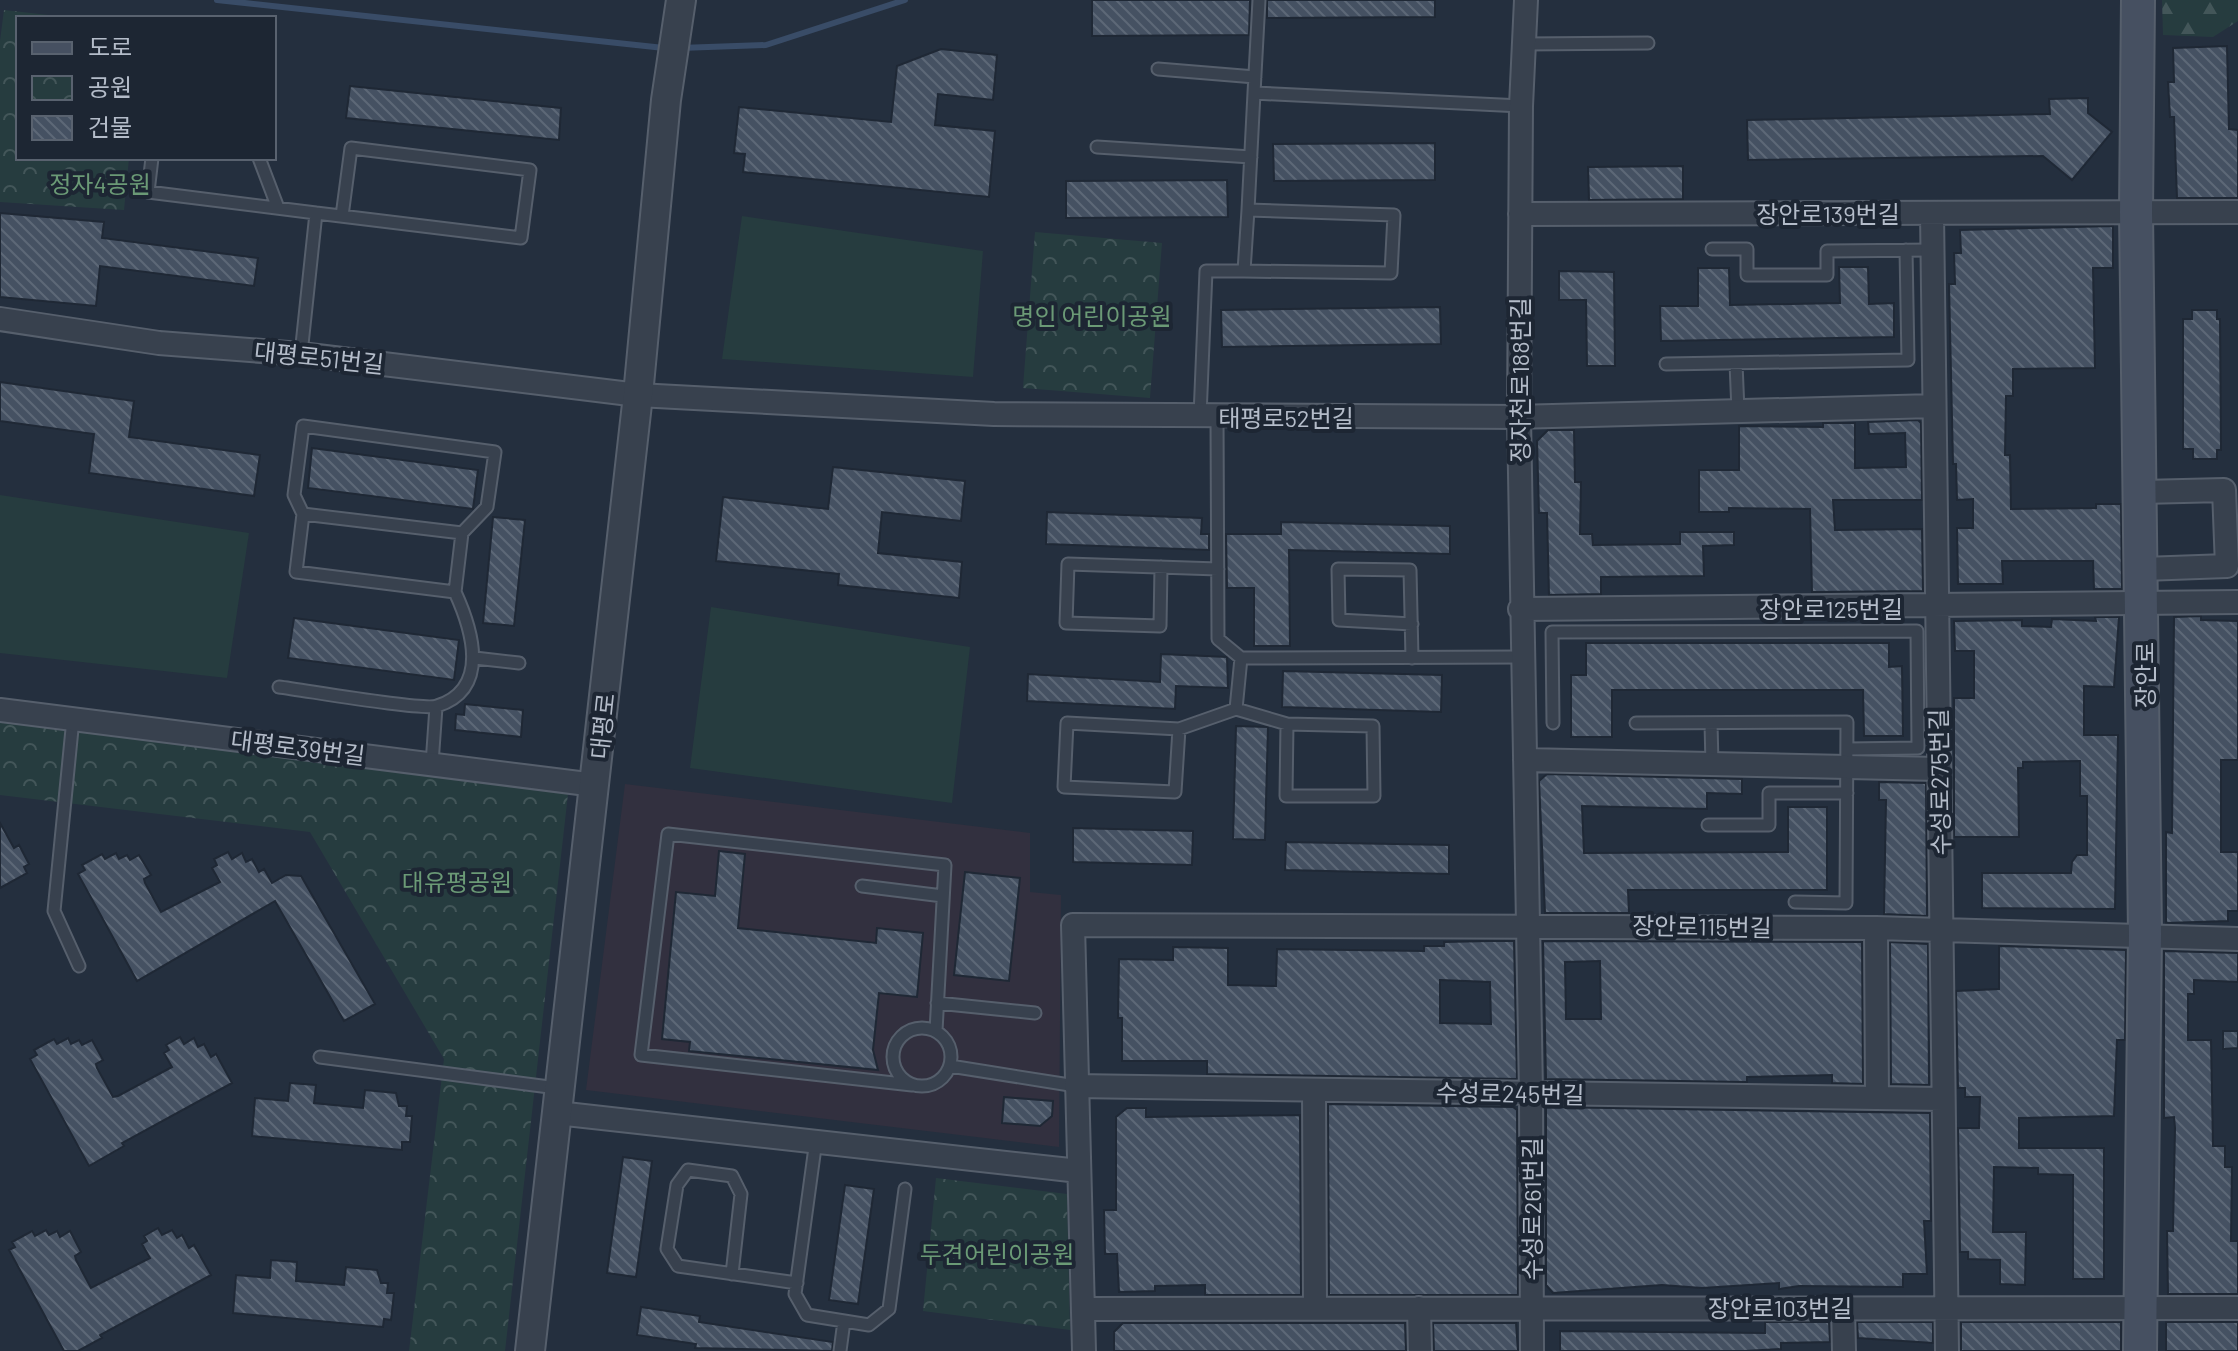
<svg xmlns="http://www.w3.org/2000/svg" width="2238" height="1351" font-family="Barlow,'Noto Sans KR',sans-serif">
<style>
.medical{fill:#32303f}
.grass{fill:#263c3f}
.forest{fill:url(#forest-firs)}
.park{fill:url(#park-crowns)}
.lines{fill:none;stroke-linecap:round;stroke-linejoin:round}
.stream{stroke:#394c67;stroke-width:6}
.building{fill:url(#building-back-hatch);stroke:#1f2835;stroke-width:2;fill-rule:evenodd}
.service-casing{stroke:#565f6c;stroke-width:15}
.minor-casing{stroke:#565f6c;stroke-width:26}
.tertiary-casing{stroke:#565f6c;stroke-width:32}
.secondary-casing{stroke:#565f6c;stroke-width:36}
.service{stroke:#38414e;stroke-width:11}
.minor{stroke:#38414e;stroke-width:22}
.tertiary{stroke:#38414e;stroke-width:28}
.secondary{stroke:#465061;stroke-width:32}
.labels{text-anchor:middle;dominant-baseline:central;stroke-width:8;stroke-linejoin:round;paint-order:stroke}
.park-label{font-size:24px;fill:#6b9a76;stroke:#1d2633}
.street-label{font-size:24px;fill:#b4bcc9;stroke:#1d2633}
</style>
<defs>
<pattern id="forest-firs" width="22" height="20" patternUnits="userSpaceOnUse" patternTransform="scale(2)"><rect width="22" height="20" fill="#263c3f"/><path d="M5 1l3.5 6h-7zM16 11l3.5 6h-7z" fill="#435659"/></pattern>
<pattern id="park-crowns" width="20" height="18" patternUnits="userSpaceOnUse" patternTransform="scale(2)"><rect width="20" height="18" fill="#263c3f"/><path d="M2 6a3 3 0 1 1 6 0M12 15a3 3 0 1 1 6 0" fill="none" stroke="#435659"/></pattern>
<pattern id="building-back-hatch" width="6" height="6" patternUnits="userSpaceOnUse" patternTransform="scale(2)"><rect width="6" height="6" fill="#455162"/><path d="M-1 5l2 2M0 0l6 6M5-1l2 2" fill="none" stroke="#5d6877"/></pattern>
</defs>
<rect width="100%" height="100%" fill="#242f3e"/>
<path class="medical" d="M625,784L1030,833V892L1061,895L1059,1147L586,1090Z"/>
<path class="grass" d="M742,216L983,251L973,377L722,359Z
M0,495L249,533L227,678L0,653Z
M711,607L970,647L952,803L690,768Z"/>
<path class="forest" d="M2162,0H2238V21L2213,37L2163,35Z"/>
<path class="park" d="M4,10L75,18H18V158H129L124,210L0,202V41Z
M1035,232L1162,243L1150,398L1023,388Z
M0,718L568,794L505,1351H409L444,1059L310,832L0,795Z
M936,1178L1067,1194L1070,1330L923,1311Z"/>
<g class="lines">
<path class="stream" d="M217,0L664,48
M680,48L766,45L905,0"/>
</g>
<path class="building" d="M1092,0H1250L1249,35L1092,36Z
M1267,0H1435V17L1267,18Z
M2227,46L2229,129L2238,130V198H2177L2174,117H2170L2168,82H2174L2173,48Z
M941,49L997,55L993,100L938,94L935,125L995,131L989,197L743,172L745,154L734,153L739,107L891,122L897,66Z
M350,86L561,108L559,140L346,118Z
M2088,98V113L2112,132L2072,180L2043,156L1748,160L1747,120L2050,114L2049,99Z
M1435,143V180L1274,181L1273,144Z
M1683,166V199L1589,200L1588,167Z
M1227,180L1228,217L1066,218V181Z
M0,213L104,222L102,238L258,258L254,286L100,266L96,306L0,297Z
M2113,226V268H2093L2095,368L2013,369V396H2006L2005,455H2010L2011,509L2096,508V504H2121L2122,589H2094L2093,561H2002L2003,584H1958L1957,528H1973V499L1957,500L1956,464H1953L1949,284H1955L1954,253H1961L1960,230Z
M1839,267H1868L1869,304L1894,303V337L1661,341L1660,306H1698V268H1729L1730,305L1840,303Z
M1559,271L1614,272L1615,366H1587L1586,300H1559Z
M1440,307L1441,344L1222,347L1221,310Z
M2192,310H2217V319H2220L2221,450H2217V459H2193V449H2183V319H2192Z
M0,382L134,401L129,437L260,455L254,496L89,473L94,434L0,421Z
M1918,420L1921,423L1922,500H1833L1835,530L1922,529L1923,591L1812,592L1810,509L1729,508V512H1699V470H1739V426L1823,427V423H1855V468L1906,467L1905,433L1869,434L1868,422Z
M1548,430H1574L1575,482H1581L1580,534H1592L1593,545L1680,544V532H1734V545L1703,546L1704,576L1601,577V594L1549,595L1547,513H1539L1537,441Z
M312,448L478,470L473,509L308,488Z
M833,467L965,481L961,521L882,512L878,553L962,562L959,598L838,585L839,574L716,561L723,497L828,509Z
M1047,512L1202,518L1201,534H1209V550L1046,544Z
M493,517L525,520L514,626L483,623Z
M1281,522L1450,526V554L1289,550L1290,646H1254V588H1227L1226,534H1281Z
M2201,616V620L2238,621V760H2221V852H2238V911H2228V921L2166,923V832L2172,833L2174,617Z
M2095,617H2119L2114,687L2084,686V735H2118L2115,909L1982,908V873H2071L2072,862L2077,855H2087V796H2080V761L2023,762V768H2018L2019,837H1954V698H1974V651H1955L1954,621L2022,620V626L2051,627L2052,619L2096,621Z
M294,618L459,640L454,680L288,658Z
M1586,643H1889V667L1902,666L1903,736H1864L1863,690H1612V737H1571V675H1586Z
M1161,654L1227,657L1228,688L1176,686L1175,709L1027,701L1028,674L1160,682Z
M1283,671L1442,675L1441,712L1282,707Z
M465,704L523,710L521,737L455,730L456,714L464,715Z
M1236,726L1268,727L1265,840L1233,839Z
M1547,774L1742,779V794L1707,793V809L1582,806L1584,853L1788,852V807H1827V890H1628L1629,913H1545L1539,781Z
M1879,782L1926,783L1927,916L1884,914L1886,800H1879Z
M0,823L14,848L19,845L29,864L24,867L27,873L0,888Z
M1073,828L1193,831L1192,865L1073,862Z
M1286,842L1449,845V874L1285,870Z
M719,851L745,854L738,928L876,943L877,928L923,933L917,997L879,993L873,1050L878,1070L689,1051L690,1042L662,1039L676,892L715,896Z
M228,852L232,859L242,853L246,862L252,859L259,872L264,869L272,883L286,875L301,876L375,1004L344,1021L275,901L137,981L78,874L85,870L82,865L102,854L105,859L116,853L119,859L127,855L130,860L139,855L151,875L144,879L145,883L161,912L220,882L212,868L217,865L214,859Z
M965,872L1020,878L1009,981L954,975Z
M1489,941H1514L1517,1079L1207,1074V1061H1122V1018H1118L1119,959L1173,960V947L1228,948V985L1276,986L1277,949L1424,951V946H1444V942ZM1440,980L1490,982L1491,1024L1440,1023Z
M1543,941L1862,942L1863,1084L1832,1083V1075L1747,1077V1082L1546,1079ZM1600,961L1601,1019H1566L1565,962Z
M1890,942L1928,944L1929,1085L1891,1084Z
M1999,946L2126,950L2125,1040H2117L2114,1116L2019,1118V1148H2104V1279H2073V1175L2038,1174V1168L1994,1167L1993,1232H2026L2025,1285L2000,1284V1260L1968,1259V1252H1960L1958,1128H1979L1980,1097H1965V1088H1958L1956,991L1999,989Z
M2164,951L2238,953V982L2194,980V994H2188V1040H2211L2213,1146H2225V1167H2232L2231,1241H2238V1294H2168L2167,1231H2173L2175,1128L2174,1117L2164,1118Z
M2223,1031H2238V1048L2223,1049Z
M180,1037L184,1044L194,1038L198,1047L204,1044L211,1057L216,1054L232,1083L122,1143L124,1146L89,1166L30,1059L37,1055L34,1050L54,1039L57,1044L68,1038L71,1044L79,1040L82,1045L92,1040L103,1060L96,1064L97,1068L113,1097L118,1096L172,1067L164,1053L169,1050L166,1045Z
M290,1083L316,1085L314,1103L363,1108L365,1090L396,1093L399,1106H407L406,1116H412L410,1142H402V1150L252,1136L255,1098L288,1101Z
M1004,1097L1053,1101L1052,1116L1040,1126L1002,1123Z
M1328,1104L1513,1107L1517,1110L1518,1295H1329Z
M1546,1107L1930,1113L1931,1221H1924L1927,1274H1903V1287L1799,1286L1779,1289V1283L1702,1288L1662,1285L1553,1293L1546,1285Z
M1127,1108H1146V1117L1300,1115L1301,1295H1205V1285L1155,1286V1291L1119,1292L1117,1254H1105L1104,1210H1116V1117Z
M623,1157L652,1161L636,1277L607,1273Z
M845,1185L874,1189L858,1304L829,1300Z
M158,1228L162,1235L172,1230L177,1238L182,1235L189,1248L194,1245L211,1275L100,1335L102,1338L78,1351H64L9,1250L15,1247L12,1242L32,1231L35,1236L46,1230L49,1235L57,1231L60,1237L70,1231L81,1252L75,1256L76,1260L91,1288L150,1258L142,1244L147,1241L144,1236Z
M271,1260L297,1262L296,1281L344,1285L346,1267L377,1270L381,1283H388L387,1293H394L391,1320L384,1319L383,1327L233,1313L236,1275L270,1278Z
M641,1307L700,1316L699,1322L833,1342L832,1351L695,1348L696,1344L637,1335Z
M1765,1322H1829L1830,1342L1781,1343V1349L1745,1351H1560V1331L1765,1333Z
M1857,1322H1933V1343L1858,1338Z
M1961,1322H2121V1351H1961Z
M2166,1322H2238V1351H2166Z
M1123,1323H1405L1406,1351H1114V1332Z
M1433,1323H1516L1518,1351H1434Z"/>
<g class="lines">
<defs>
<path id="service" d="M1259,0L1254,93L1521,106
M1523,44L1648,43
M1158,69L1255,77
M1097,147L1251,157
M152,158L148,192L316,213
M259,158L278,208
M1248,210L1244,271L1391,273L1394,215L1248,210L1254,93
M1712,249H1747V275H1827V251L1932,250
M301,354L316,213L521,238L530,170L351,148L342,216
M1736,363L1738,411
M1666,364L1908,360L1906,250
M1200,416L1206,271H1244
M1217,417L1218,639L1241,658L1521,657
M303,514L462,533L455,592L296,572L303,514L294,495L303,426L495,452L487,507L462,533
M1161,567L1160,626L1066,623L1068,564L1218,569
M1412,624L1339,620L1338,569L1410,570L1412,658
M475,658L519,663
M279,687C304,690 423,711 437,706C491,689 472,629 455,592
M1236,709L1287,724L1286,796H1374L1373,726L1287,724
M73,719L54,911L79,966
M1553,723L1552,632L1917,631L1918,748L1848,749
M1636,723L1847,722L1846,903L1795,902
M1711,723L1712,764
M1179,729L1175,792L1064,787L1067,723L1179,729L1236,709L1241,658
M432,764L436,707
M1708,825H1769V793H1847
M862,886L943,896
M937,1003L1035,1013
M893 1057a29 29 0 1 1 58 0a29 29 0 1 1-58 0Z
M320,1057L557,1088
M950,1066L1076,1086
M912,1085L641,1055L668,834L945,865L936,1031
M816,1140L795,1294L807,1315L869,1325L889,1309L905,1189
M732,1274L741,1194L732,1176L688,1170L677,1185L667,1249L678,1266L797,1283
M840,1351L844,1321"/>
<path id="minor" d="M1526,0L1521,106L1519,417L1531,1093L1532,1351
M1932,213L1947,1351
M1520,214L2238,212
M0,319L159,343L301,354L638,395L994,414L1519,417L1934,406
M2142,492L2224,490L2227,566L2143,569
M1520,609L2238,602
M0,710L595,785
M1525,760L1939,769
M1876,928L1877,1098
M1076,1086L1943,1099
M1314,1090L1315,1308
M557,1113L1079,1171
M1843,1307L1844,1351
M1419,1308L1420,1351
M1083,1309L2238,1308
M1084,1351L1073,925L1876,928L2238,939"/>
<path id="tertiary" d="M530,1351L638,395L666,100L681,0"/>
<path id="secondary" d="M2138,0L2136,212L2145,934L2140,1351"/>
</defs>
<use href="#service" class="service-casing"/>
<use href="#minor" class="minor-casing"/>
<use href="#tertiary" class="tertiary-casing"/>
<use href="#secondary" class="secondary-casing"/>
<use href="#service" class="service"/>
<use href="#minor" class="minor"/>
<use href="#tertiary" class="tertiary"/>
<use href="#secondary" class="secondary"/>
</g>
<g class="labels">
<g class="park-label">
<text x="100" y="183">정자4공원</text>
<text x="1092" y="315">명인 어린이공원</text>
<text x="457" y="881">대유평공원</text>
<text x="997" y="1253">두견어린이공원</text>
</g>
<g class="street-label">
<text x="1828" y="213">장안로139번길</text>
<text transform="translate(319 357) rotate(6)">대평로51번길</text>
<text transform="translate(1519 380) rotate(-90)">정자천로188번길</text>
<text x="1286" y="417">태평로52번길</text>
<text x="1831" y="608">장안로125번길</text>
<text transform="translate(2144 675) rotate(-90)">장안로</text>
<text transform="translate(602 726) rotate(-84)">대평로</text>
<text transform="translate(298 747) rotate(7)">대평로39번길</text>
<text transform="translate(1939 782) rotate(-91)">수성로275번길</text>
<text transform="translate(1702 926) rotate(1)">장안로115번길</text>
<text transform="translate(1510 1093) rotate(1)">수성로245번길</text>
<text transform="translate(1531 1209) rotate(-90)">수성로261번길</text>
<text x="1780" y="1307">장안로103번길</text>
</g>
</g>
<rect x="16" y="16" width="260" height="144" fill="#1d2633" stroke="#59626f" stroke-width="2"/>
<rect x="32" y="42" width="40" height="12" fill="#465061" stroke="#59626f" stroke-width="2"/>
<text x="88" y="56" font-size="24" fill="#b4bcc9">도로</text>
<rect x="32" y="76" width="40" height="24" fill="url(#park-crowns)" stroke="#59626f" stroke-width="2"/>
<text x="88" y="96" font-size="24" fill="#b4bcc9">공원</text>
<rect x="32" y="116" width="40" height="24" fill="url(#building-back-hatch)" stroke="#59626f" stroke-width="2"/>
<text x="88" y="136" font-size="24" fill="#b4bcc9">건물</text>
</svg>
